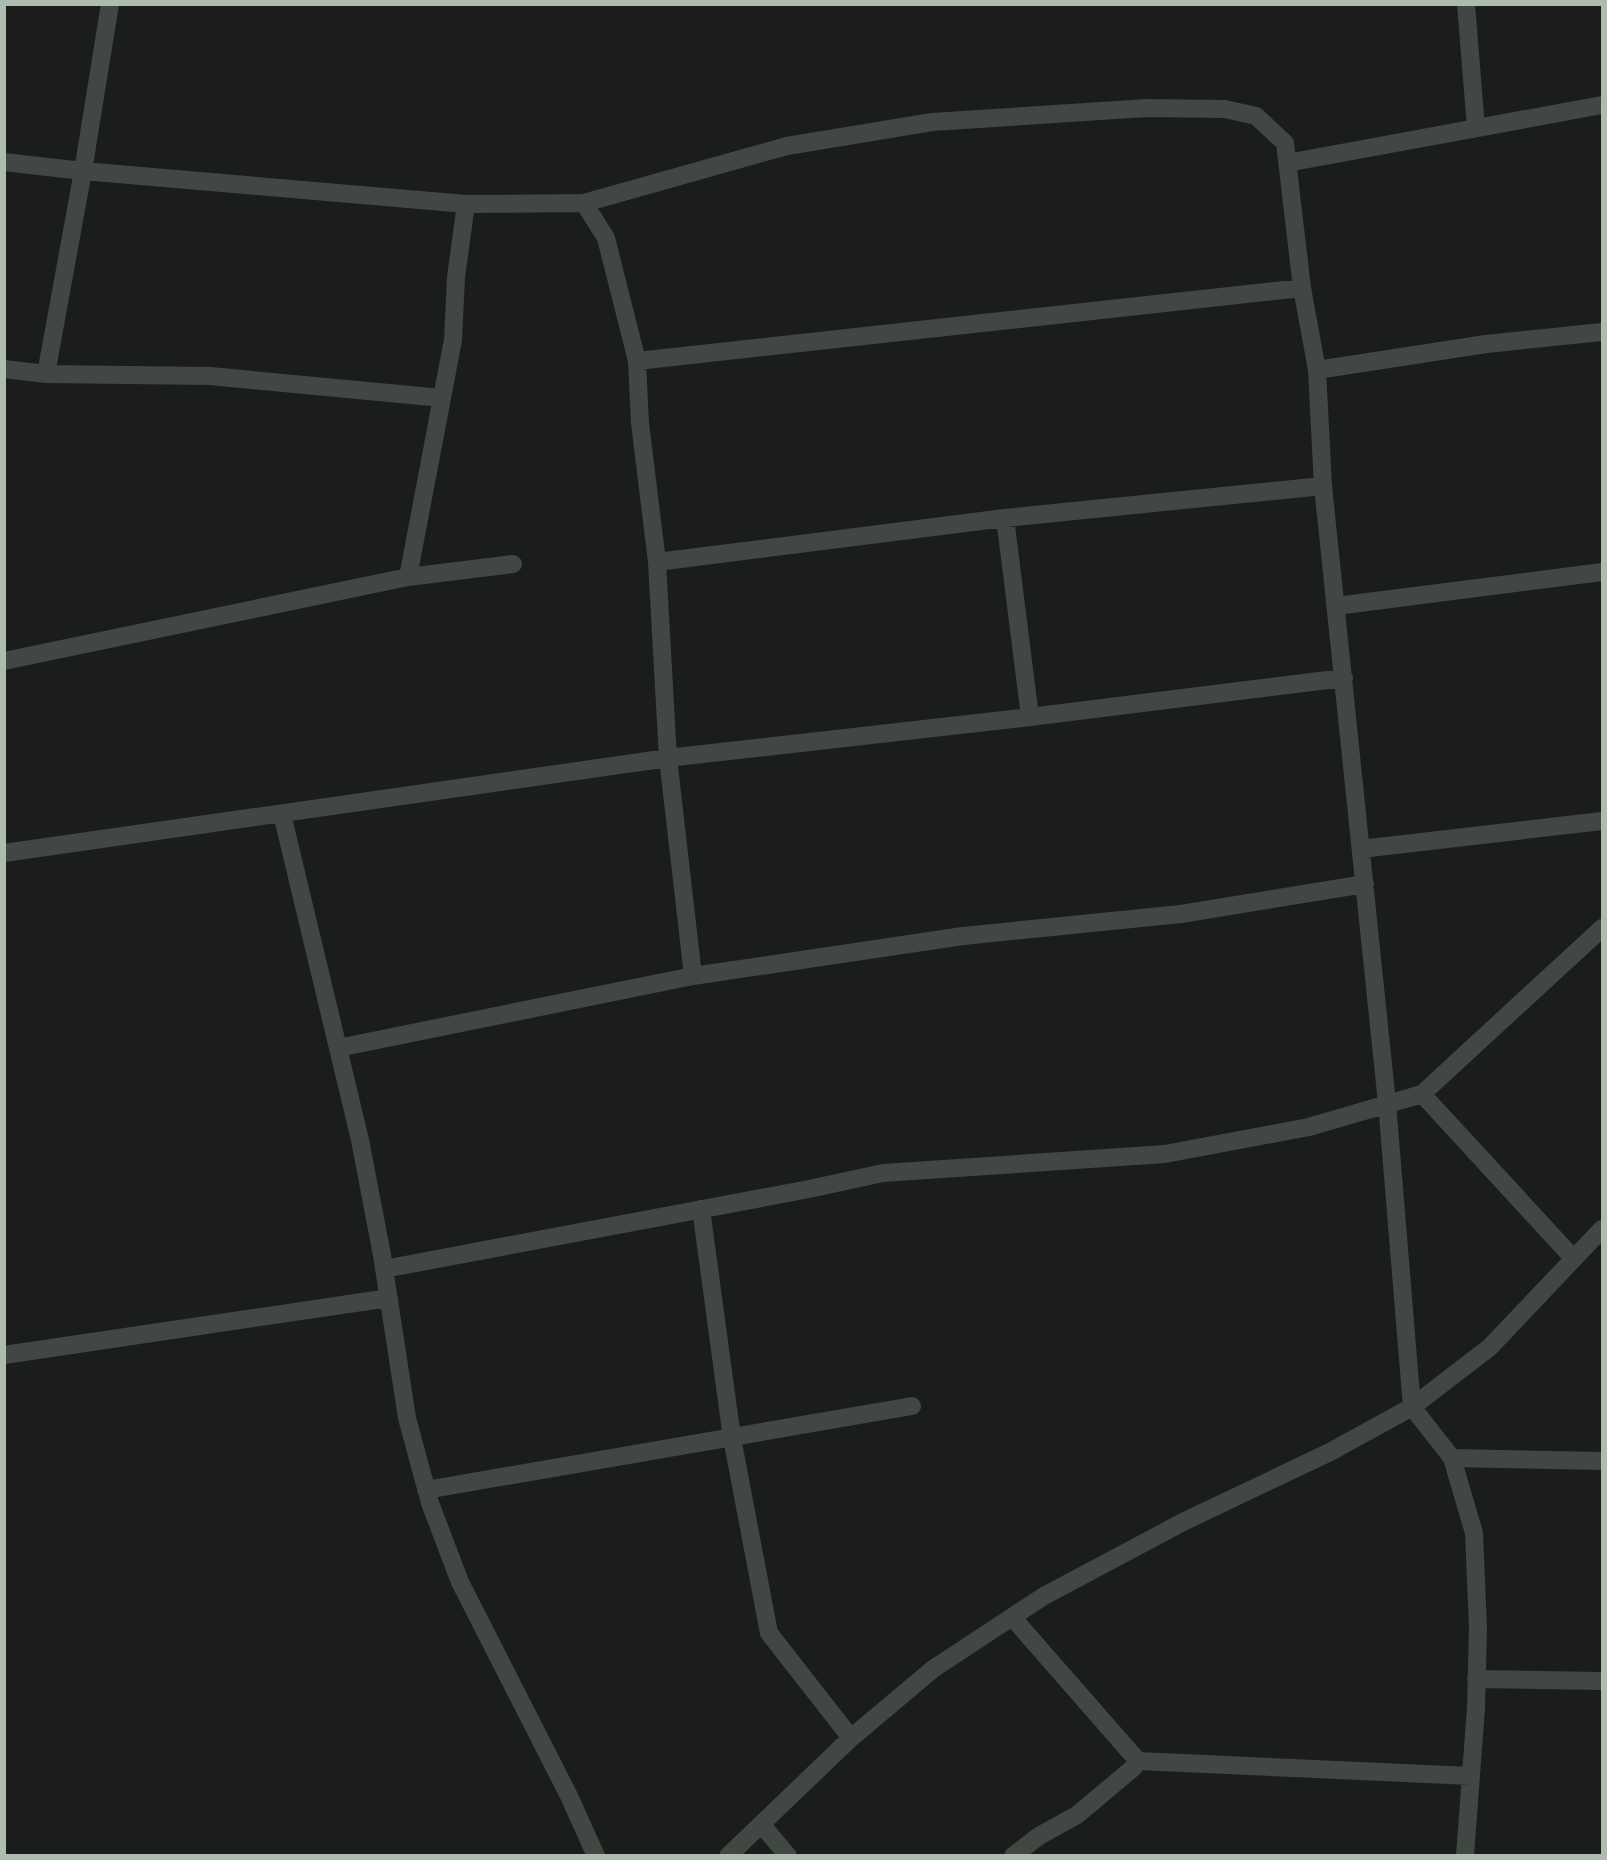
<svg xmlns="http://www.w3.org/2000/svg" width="1607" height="1860" font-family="Raleway,sans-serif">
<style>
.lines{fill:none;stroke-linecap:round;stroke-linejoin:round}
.minor{stroke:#414743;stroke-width:18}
</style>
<rect width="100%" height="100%" fill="#1b1d1c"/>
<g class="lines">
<path class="minor" d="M1466,4L1476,128
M4,162L83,171L466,204L584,203L606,238L637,361L640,423L657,562L668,758L693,976L963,936L1181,914L1365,884
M1287,163L1602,105
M584,203L787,146L932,122L1147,108L1225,109L1256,116L1285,143L1302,288L1317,370L1323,486L1387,1103L1412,1407L1452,1458L1474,1533L1478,1628L1476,1707L1465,1856
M637,361L1302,288
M4,369L46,374L210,376L442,398
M1317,370L1486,344L1602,332
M46,374L83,171L110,4
M1005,518L1030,717
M657,562L1005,518L1323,486
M408,577L453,340L456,277L466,204
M1336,606L1602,572
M4,661L408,577L513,564
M282,814L360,1140L382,1255L407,1418L430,1503L460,1582L569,1796L596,1856
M1361,849L1602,821
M4,853L668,758L1030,717L1344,678
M338,1048L693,976
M1422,1094L1574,1259
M701,1209L732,1438L769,1633L851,1738
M384,1269L809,1189L883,1173L1165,1154L1309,1127L1422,1094L1602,928
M4,1355L389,1298
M1452,1458L1602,1461
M426,1490L912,1406
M1012,1617L1138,1761L1133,1768L1077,1815L1039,1836L1013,1856
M1476,1679L1602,1681
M1138,1761L1471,1776
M762,1825L788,1856
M728,1856L851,1738L933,1669L1012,1617L1044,1596L1183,1522L1330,1452L1412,1407L1490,1347L1602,1229"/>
</g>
<rect width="1607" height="1860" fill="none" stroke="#aebcb0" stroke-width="12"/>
</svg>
